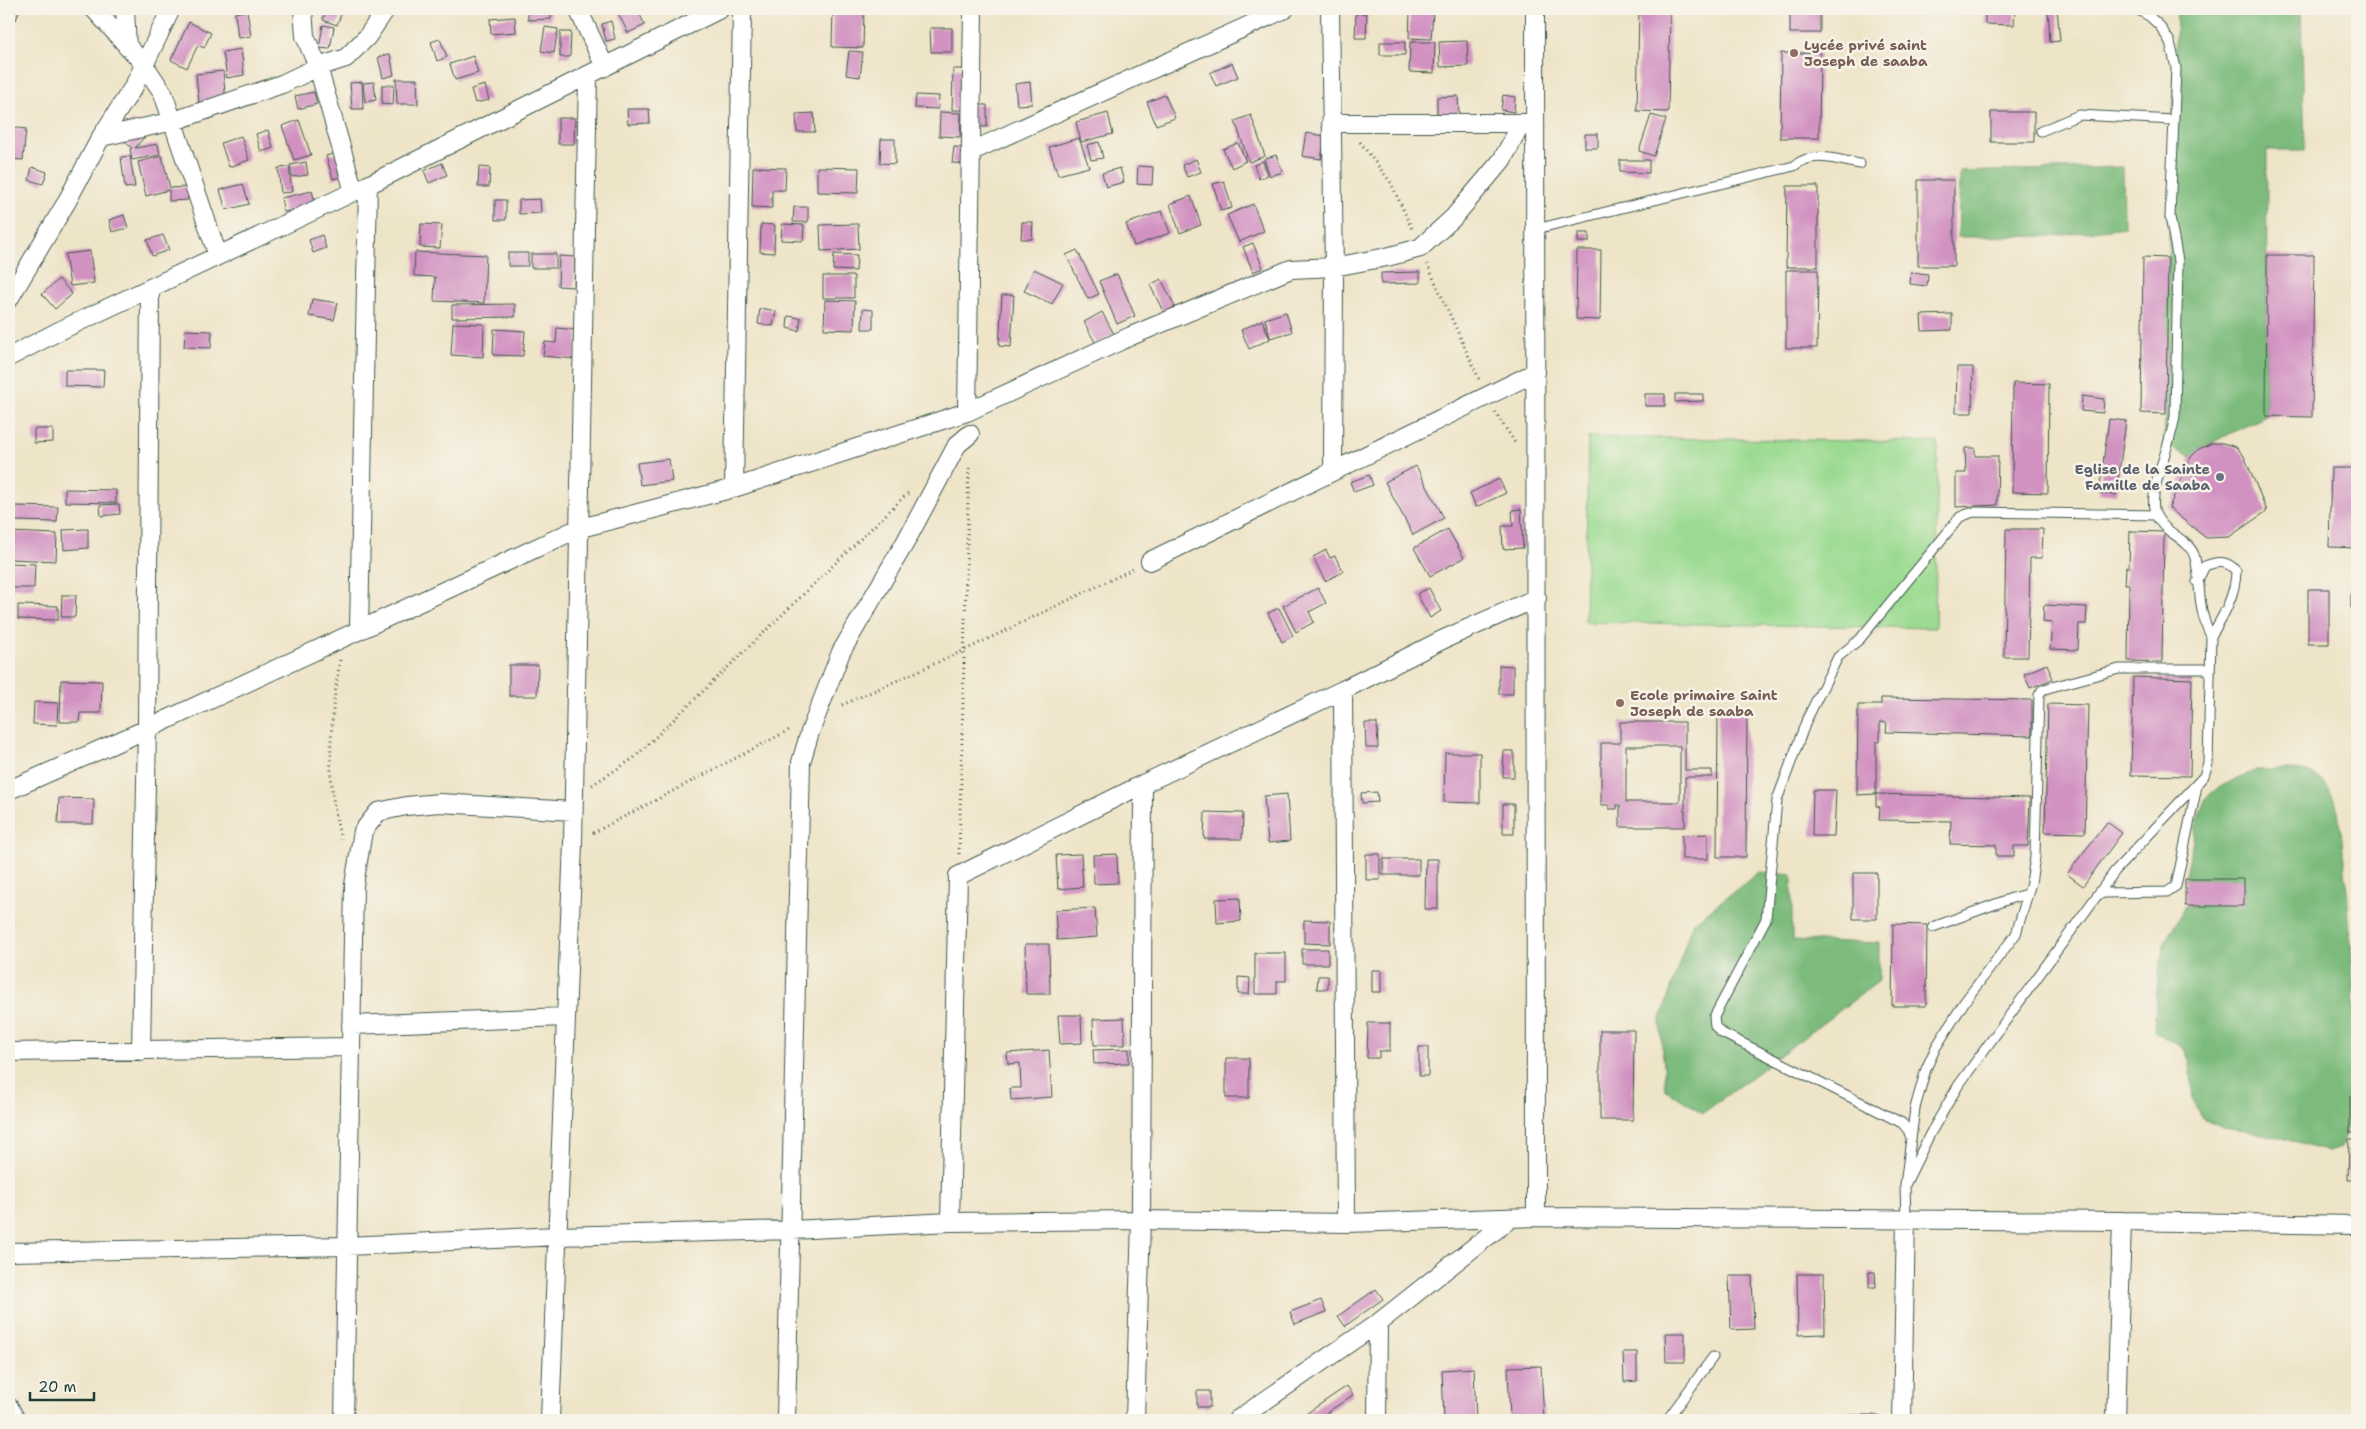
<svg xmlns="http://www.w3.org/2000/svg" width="2366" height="1429" font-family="'Shantell Sans',sans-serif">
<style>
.green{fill:#9bdb91;stroke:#5d8c62}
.forest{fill:#7cbb7b;stroke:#4e7c58}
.building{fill:#d191c1;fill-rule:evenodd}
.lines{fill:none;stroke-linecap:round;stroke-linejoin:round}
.lane-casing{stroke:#3e564a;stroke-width:11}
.street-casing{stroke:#3e564a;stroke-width:20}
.path{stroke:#3e564a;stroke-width:3;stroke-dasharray:1 4;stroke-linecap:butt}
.lane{stroke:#fff;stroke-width:9}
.street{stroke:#fff;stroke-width:18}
.education-dot{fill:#8d6e63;stroke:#f7f3e8;stroke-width:2}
.worship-dot{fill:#6b7280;stroke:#f7f3e8;stroke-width:2}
.labels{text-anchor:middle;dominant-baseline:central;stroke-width:5;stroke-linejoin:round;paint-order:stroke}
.education-label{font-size:14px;font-weight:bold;fill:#785e54;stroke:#f7f3e8;text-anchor:start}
.worship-label{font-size:14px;font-weight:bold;fill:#5b616d;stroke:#f7f3e8;text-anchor:end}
</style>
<rect width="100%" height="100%" fill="#f7f3e8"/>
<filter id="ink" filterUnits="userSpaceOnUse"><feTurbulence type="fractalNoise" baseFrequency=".02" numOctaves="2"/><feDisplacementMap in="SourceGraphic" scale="10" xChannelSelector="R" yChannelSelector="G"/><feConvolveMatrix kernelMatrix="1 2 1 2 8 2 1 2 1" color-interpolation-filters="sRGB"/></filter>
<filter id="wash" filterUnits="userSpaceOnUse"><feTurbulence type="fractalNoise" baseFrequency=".0096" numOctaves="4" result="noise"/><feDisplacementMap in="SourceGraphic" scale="20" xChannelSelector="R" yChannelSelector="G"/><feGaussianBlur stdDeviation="1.12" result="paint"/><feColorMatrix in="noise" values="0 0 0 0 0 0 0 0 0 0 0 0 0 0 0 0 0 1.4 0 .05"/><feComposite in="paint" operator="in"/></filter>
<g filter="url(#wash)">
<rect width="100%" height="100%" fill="#eee4c8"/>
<path class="green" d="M1588,437L1938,442L1935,628L1585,622Z"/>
<path class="forest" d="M2177,9H2301L2305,150H2267L2266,416L2199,449L2191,457L2163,444L2166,414L2168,258Z
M2123,167L2124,227L2055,236L1958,237L1960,172Z
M2257,770C2271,770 2304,768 2315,775C2327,783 2333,798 2339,810C2347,889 2355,967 2354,1046C2353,1080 2353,1116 2340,1148L2328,1152L2275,1136L2225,1128L2203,1118L2193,1101L2190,1062L2184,1049L2154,1031L2158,977L2164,944L2185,906L2244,905V879H2185C2190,859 2196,813 2207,798C2214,787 2245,775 2257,770Z
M1759,872L1792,875V940L1879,943V981L1703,1113L1666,1090L1660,1022L1692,924Z"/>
<g id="blocks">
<path class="building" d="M9,9H20L16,20L9,17Z
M326,9H343L337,25L323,20Z
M528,9H551V19L528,20Z
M616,9H637L645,25L628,33Z
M833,9H864L863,48L832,47Z
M1639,9H1670L1668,112L1637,111Z
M1790,9H1820V33H1790Z
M1985,9H2015L2014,25L1985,24Z
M2048,9H2057L2060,41L2050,42Z
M247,10L251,36L238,38L235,13Z
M1410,12L1433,13L1431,39L1409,38Z
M1356,13L1367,14L1366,38H1355Z
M515,17L516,32L491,34L490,19Z
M611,21L615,39L606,41L602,24Z
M189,22L211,33L204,48L198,45L187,68L171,60Z
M323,25L334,27L330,49L319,48Z
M545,27L558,29L554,53L541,51Z
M930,28H952V52H931Z
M560,32H571L570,57H560Z
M440,39L447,57L437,61L431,42Z
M1467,41L1468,66L1440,67L1439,42Z
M1380,42H1405V55H1380Z
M1410,42H1435L1434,73L1409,72Z
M241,49L244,75L227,78L223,52Z
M849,51L863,52L860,77L846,75Z
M1781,53H1820L1819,138H1780Z
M390,54L394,75L383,78L378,57Z
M473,56L478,73L455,80L450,64Z
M1232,63L1238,77L1216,86L1210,73Z
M953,69H969L968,110H952Z
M223,71L226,102L199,104L196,74Z
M396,79H417L418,104H397Z
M362,82L363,109H352L350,83Z
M374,82L376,100L365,102L363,83Z
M1030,82L1032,104L1017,105L1015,84Z
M382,85H394L393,105L382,104Z
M485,85L489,100L475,103L471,89Z
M314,92L317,104L298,109L295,96Z
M916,95L939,96L938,109L915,108Z
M1165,95L1175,118L1156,125L1147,102Z
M1503,95L1515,97L1514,112L1501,110Z
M1458,96L1459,117H1437V97Z
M971,105H987V127H971Z
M627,109H649L650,123L628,124Z
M940,112L961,113L960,137L939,136Z
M1991,112H2034V142H1991Z
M814,113L815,132H797L796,114Z
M1108,113L1113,134L1081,142L1076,122Z
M1251,115L1265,156L1249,162L1235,121Z
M1651,115L1666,119L1654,156L1639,151Z
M558,118H575L574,144H558Z
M132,120L147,134L135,148L158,144L160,155L132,160L130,149L132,148L118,136Z
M299,120L311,155L294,160L282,126Z
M9,127L26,129L23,160L9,159Z
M268,130L273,148L261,152L256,134Z
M1306,133L1325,136L1321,159L1302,156Z
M1585,134H1598V148H1585Z
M241,136L249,160L229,167L221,143Z
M1079,138L1089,167L1058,175L1049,147Z
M881,139H895V164L880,163Z
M1099,142L1103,158L1091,160L1087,145Z
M1238,143L1246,161L1232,168L1223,149Z
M954,147L967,148L965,164L952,163Z
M336,153L343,176L333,179L326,156Z
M1276,155L1283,172L1270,176L1264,159Z
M130,156L135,187L125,188L121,157Z
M162,156L170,188L187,187L188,200L169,201V190L146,196L138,162Z
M1196,159L1201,172L1187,177L1182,165Z
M1620,160H1649V173L1620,172Z
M1263,161L1268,175L1259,179L1254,165Z
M306,162L308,175L292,177L290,165Z
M442,163L447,175L429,183L424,171Z
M1138,166L1153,167L1152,185L1137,184Z
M32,167L47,172L43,184L29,180Z
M289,167L292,192L281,193L278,168Z
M479,167L490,168L489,187H478Z
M753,167L786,168L785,190H772V208L752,207Z
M817,167L859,168L858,193L817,192Z
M1120,168L1124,182L1106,187L1102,173Z
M1918,180H1954V266H1918Z
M1224,181L1232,208L1221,211L1213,184Z
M243,184L249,204L226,210L220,190Z
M1787,186H1818V267H1786Z
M312,191L316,205L284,212L281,198Z
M1191,196L1201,225L1180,233L1170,204Z
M540,199L541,213L519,214V200Z
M495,200H506V220H495Z
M1253,204L1264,231L1239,242L1227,215Z
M794,207H808V222H793Z
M1162,211L1170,233L1134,246L1126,224Z
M124,215L128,228L112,232L109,220Z
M1022,222H1033L1032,239H1021Z
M421,224L442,225L440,248L420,247Z
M761,224L775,225L774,253L760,252Z
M782,224L804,225L803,241L781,240Z
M858,224L859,249L821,251L820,225Z
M1578,233H1589V242H1578Z
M163,235L169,250L152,256L147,240Z
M322,235L326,248L313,253L309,240Z
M1253,243L1263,268L1253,272L1243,247Z
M1077,250L1099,294L1088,299L1066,255Z
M1577,250H1601L1600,320L1576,319Z
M90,251L94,283L70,286L65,254Z
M415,252L486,255L484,303L434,301L435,277L414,276Z
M508,253H528V266H508Z
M531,254H556V268H531Z
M834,254L857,255L856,271L833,270Z
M2267,255H2314L2312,417L2266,416Z
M559,256L575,257L574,287L558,286Z
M2143,257L2168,258L2166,414L2141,413Z
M1034,269L1063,283L1052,304L1024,291Z
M1786,270H1818L1817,348H1786Z
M1420,272V283L1381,284V273Z
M1911,272L1928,274L1927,286L1910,284Z
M1117,274L1135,316L1117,324L1099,281Z
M823,276H854V298H823Z
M59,279L72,294L55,309L42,294Z
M1161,279L1175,307L1164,313L1150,285Z
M1002,295H1014L1011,347L999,346Z
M312,299L338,303L334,320L309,316Z
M825,300L855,301L854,330L824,329Z
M515,304V317L452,318V305Z
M760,308L776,311L773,326L758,324Z
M863,309L873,310V329H862Z
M1102,312L1114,334L1096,344L1084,322Z
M1286,312L1292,332L1270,338L1265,319Z
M1952,314V330L1922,331L1921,315Z
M788,316L801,318L799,331L787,328Z
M1262,320L1270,339L1249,349L1241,330Z
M453,323L484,324L483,357L451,355Z
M557,328L578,330L575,359L543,356L545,342L556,343Z
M494,329L525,331L523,356L493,355Z
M185,330L212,331L211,348L184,347Z
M1957,367H1973L1972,413H1956Z
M65,370H104L103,387L65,386Z
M2013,383L2049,384L2048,493L2012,492Z
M1645,394H1665V406H1645Z
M1675,394H1703V401L1675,402Z
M2082,396L2104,399L2103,413L2081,411Z
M2109,419L2126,421L2116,495L2099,493Z
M34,429H53V442L34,443Z
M2212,443H2223L2236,447L2244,456L2267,511L2229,537L2206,538L2169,508L2191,457L2199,449Z
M1965,448H1975V456H1998L1997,505L1956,507V473H1966Z
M669,459L672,481L640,485L637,463Z
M1416,466L1444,518L1413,535L1385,482Z
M2331,468H2357V548L2329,547Z
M1369,475L1373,485L1354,492L1350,482Z
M1499,479L1506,493L1476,507L1470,493Z
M65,489L116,490V503L65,502Z
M119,504L120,514L101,516L100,505Z
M16,506L58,507L57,522L16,521Z
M1521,509L1523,548L1503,549L1502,526H1513L1512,510Z
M88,529V548L64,550L63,530Z
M1448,529L1464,558L1430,576L1414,548Z
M2006,529H2043L2042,558H2030L2028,657H2004Z
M2130,531L2164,532L2162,662L2128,661L2129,584H2125L2126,567L2129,568Z
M9,532L57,534L56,561L9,559Z
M1326,550L1330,558L1335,556L1343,572L1325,581L1313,557Z
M9,563L35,564L34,588H9Z
M1318,588L1326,603L1309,612L1314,622L1296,632L1283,606Z
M1429,588L1441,611L1430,618L1417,594Z
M2308,589H2329V644H2308Z
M2351,591H2357V608H2351Z
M62,595H76L75,617H61Z
M18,605L58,606V620L18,619Z
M2044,605L2087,607L2086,624H2079L2078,650L2050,649L2052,623L2043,622Z
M1279,608L1293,636L1282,642L1268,613Z
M2047,664L2053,679L2030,688L2024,674Z
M509,665H538L537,696H509Z
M1499,665L1513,666V694H1499Z
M2133,677L2192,679L2190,776L2131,775Z
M61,680L102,681L101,713H80L79,722H60Z
M1881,698L2032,700V736L1886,732L1887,723L1880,722V742H1876V794L1857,795L1858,705H1881Z
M34,702L58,703L57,725L33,724Z
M2048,704L2088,705L2085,833L2045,832Z
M1718,711H1747L1746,857H1717Z
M1620,722H1685V770H1712V777H1685V827H1620V805H1617V809H1609V805H1601V743H1620ZM1626,746H1680V802H1626Z
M1365,723H1377L1378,748H1366Z
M1504,751H1514V777H1503Z
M1445,753H1480V803L1444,802Z
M1813,790H1836L1834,836H1812Z
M1377,792L1378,802L1362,803L1361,793Z
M1287,794L1290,841L1268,843L1264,796Z
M1876,794L2030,798L2028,846H2014V856H1996V845L1950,844L1951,821L1879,820L1880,807L1876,806Z
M59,798L94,799L93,824H58Z
M1503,804H1514V834H1503Z
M1205,812L1243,813L1242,839H1204Z
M2107,822L2122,833L2083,886L2067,874Z
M1708,834V859H1682V835Z
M1081,854L1083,887L1058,889L1056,855Z
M1117,854L1118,883L1094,884L1093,855Z
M1366,854H1380V880H1366Z
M1383,859H1419V875H1383Z
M1426,859H1438V909H1425Z
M1853,873H1877V919H1853Z
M2185,879H2244V906H2185Z
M1240,898L1241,921L1217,923L1216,899Z
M1095,908L1097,937L1057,940L1055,910Z
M1304,920L1330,921V944L1304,943Z
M1893,924L1927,925L1926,1006H1892Z
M1025,944H1049L1050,994H1026Z
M1302,949H1328V964H1302Z
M1255,953H1286V981H1277V994H1255Z
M1372,970H1381V992H1372Z
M1318,976H1328V989H1317Z
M1238,977L1250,978L1249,994H1238Z
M1058,1015H1081L1082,1043L1060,1044Z
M1124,1018L1125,1045H1094L1093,1019Z
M1368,1023H1390V1051H1379V1058H1367Z
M1600,1030H1634L1633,1120H1600Z
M1419,1047H1428V1076H1419Z
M1129,1049V1063L1094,1064L1093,1050Z
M1049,1050L1052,1097L1011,1100L1010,1088H1021L1020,1063L1008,1064L1007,1053Z
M1226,1058H1249V1098H1226Z
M2350,1096H2357V1133H2350Z
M2349,1139H2357V1180H2348Z
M1869,1272H1875L1876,1287H1869Z
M1797,1274H1824L1825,1334L1798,1335Z
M1729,1276H1752L1754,1329L1731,1330Z
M1376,1289L1383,1299L1345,1326L1338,1316Z
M1321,1300L1326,1312L1295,1324L1290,1312Z
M1665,1333H1685V1362H1666Z
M1623,1352H1637V1381L1624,1382Z
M1541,1366L1544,1420H1510L1508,1367Z
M1474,1368L1476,1420H1444L1442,1370Z
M1347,1386L1353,1395L1316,1420H1297Z
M1197,1391H1210V1407H1197Z
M1842,1415H1879V1420H1842Z"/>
</g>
</g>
<g filter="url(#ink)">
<use href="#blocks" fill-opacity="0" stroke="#3e564a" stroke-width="1"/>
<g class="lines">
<defs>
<path id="lane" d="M2136,9L2149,16L2160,26L2170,42L2176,68L2170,217L2178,261L2175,415C2172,442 2150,486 2154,509C2154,514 2158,519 2161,523C2170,535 2191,541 2195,558C2202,587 2196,607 2211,636C2223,617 2236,594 2236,571C2227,560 2217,561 2205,566L2197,582
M2041,131L2079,115L2174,120
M1536,229L1794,166C1813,150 1837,160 1860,164
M2098,895L2104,893L2167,892L2176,886L2197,786
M1933,927L2012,898L2028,894
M1911,1138L1908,1130L1902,1123L1720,1032L1715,1026L1714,1017L1766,919L1777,800L1807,719L1838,657L1860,639L1960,517L1973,512L2156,515
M1905,1185L1915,1108L1926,1069L1936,1047L1965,1001L2016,934L2031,883L2035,857L2039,695L2042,690L2048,688L2119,669H2210
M1906,1220L1905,1185L1930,1134L1958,1086L2115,871L2204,776L2208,763L2211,636
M1667,1420L1713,1357"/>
<path id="street" d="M94,9L143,63L163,93L218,256
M125,9L127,47
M303,9L305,36L318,67L354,192
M578,9L605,67
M1330,9L1334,267L1333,469
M1535,9L1536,1217
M1331,123H1530
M101,137L174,121L282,84L318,67L346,58L367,37L386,9
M970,152L1285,9
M9,299L66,203L101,137L134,86L171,9
M9,357L57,332L368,185L720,9
M967,412L973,9
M734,488L742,9
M1150,561L1536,372
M359,629L368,185
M1343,690L1346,1223
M9,790L147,729L577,529L734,488L967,412L1131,336L1291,269L1334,267L1387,257L1420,248L1453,218L1502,160L1522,123
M351,1025L565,1017
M141,1051L147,729L150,290
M9,1052L351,1047
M950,1222L958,876L1143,784L1343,690L1442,640L1537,598
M9,1252L347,1246L557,1236L791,1230L950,1222L1141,1220L1346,1223L1536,1217L2122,1221L2357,1225
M9,1407L16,1420
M344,1420L354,885L363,831L378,812L406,806L440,803L573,811
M550,1420L573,843L588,75
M786,1420L801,762L810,732L841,652L906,541L957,445L970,434
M1135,1420L1141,1220L1143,784
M1237,1420L1378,1323L1511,1218
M1377,1420L1378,1323
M1902,1420L1906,1220
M2116,1420L2122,1221"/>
</defs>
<use href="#lane" class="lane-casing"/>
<use href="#street" class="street-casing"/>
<path class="path" d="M1360,142L1391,183L1413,231
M1427,264L1479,379
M1495,412L1516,444
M340,660C330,720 325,780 341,839
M842,705L963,651L1133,569
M592,785L634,758L908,493
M593,833L791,729
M959,854L969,465"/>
<use href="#lane" class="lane"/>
<use href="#street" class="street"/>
</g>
</g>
<g class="education-dot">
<circle cx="1794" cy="53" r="5"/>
<circle cx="1620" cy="703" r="5"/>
</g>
<circle class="worship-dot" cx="2220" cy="477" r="5"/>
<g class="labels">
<g class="education-label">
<text x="1804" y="45">Lycée privé saint<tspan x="1804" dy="16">Joseph de saaba</tspan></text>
<text x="1630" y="695">Ecole primaire Saint<tspan x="1630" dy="16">Joseph de saaba</tspan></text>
</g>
<g class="worship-label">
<text x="2210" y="469">Eglise de la Sainte<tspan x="2210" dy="16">Famille de Saaba</tspan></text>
</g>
</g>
<rect width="2366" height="1429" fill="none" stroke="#f7f3e8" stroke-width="30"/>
<path d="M30 1392v8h64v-8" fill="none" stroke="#1f3d34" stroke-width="2.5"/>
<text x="38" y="1392" font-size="15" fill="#1f3d34" stroke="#f7f3e8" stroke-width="4" paint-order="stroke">20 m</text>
</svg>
